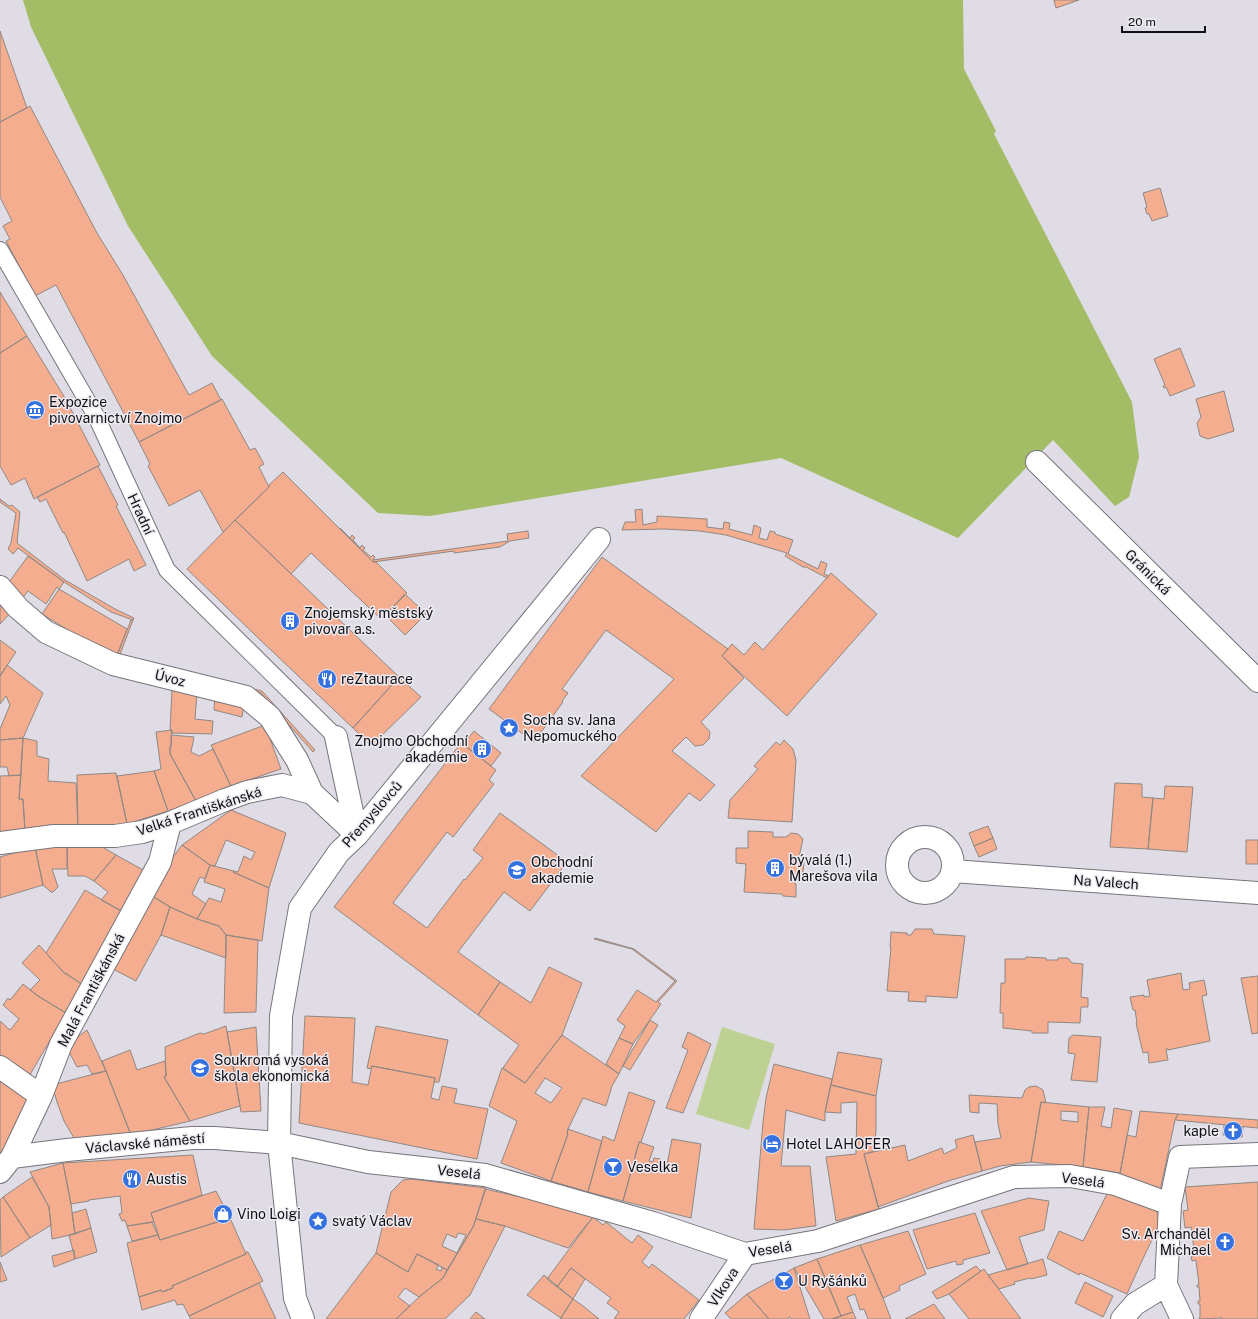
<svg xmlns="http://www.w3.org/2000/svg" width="1258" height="1319" font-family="'Public Sans',sans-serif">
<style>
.green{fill:#bcd192}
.forest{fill:#a2bd66}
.building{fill:#f4ad8e;stroke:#908884;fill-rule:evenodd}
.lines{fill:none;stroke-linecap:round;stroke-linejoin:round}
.lane-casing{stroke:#78747c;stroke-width:18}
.street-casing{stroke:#78747c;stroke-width:24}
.lane{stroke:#fff;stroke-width:16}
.street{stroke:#fff;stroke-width:22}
.labels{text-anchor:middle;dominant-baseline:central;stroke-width:3;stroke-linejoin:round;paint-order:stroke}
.poi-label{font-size:14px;fill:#111013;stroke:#edeaf2;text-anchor:start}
.street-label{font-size:14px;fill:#111013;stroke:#edeaf2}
</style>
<rect width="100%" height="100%" fill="#e0dce5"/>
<path class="green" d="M722,1027L775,1044L749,1130L696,1114Z"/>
<path class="forest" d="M23,0H963L964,69L996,131L994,134L1132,402L1139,457L1129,497L1115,506L1053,440L958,538L781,458L430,516L378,513L212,356L128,226L31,27Z"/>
<path class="building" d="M1054,0H1079L1056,8Z
M0,31L27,108L0,122Z
M30,106L97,233L123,275L189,395L212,383L221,400L139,442L56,285L35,296L6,241L10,239L3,226L12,221L0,197V122Z
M1160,188L1168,216L1152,221L1149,214H1147L1145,208L1147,207L1143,193Z
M0,292L27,336L0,353Z
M27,336L65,398L100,465L34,499L25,478L11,485L0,466V353Z
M1180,348L1195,386L1170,396L1166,387L1164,388L1163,386L1165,385L1154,359Z
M1224,391L1234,431L1208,439L1200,436L1197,423L1201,417L1196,399Z
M222,399L250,450L255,448L264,464L259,467L269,487L223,532L200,490L169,506L148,466L150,464L139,442Z
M98,466L118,505L116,506L146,565L134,571L129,559L87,581L64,532L63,533L46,499L40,502L37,497Z
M283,472L373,562H376L407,593L381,619L311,553L291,574L235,520L269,487V485Z
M0,499L9,506L12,505L20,512L17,543L65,580L115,609L134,618L133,620L111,612L64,582L18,548L13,554L8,549L11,543L16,513L0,502Z
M642,509L643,525L657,522V516L707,519V527L723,529L724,522L730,523L729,529L752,535L754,525L761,528L759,538L767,540L770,531L775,532V534L793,540L788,554L818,569L821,561L827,564L824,574L829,576L827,578L806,567H803L785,556L787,553L726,535L700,531L664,529L622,530L625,522H636L635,510Z
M235,520L399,677L353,728L254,634L187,569Z
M340,528L350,538L352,535L355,538L353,540L360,548L362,545L365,548L363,550L371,557L373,555L375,557L373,560L508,541L507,534L528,531L529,538L510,541L500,547L454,553V551L373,562Z
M28,556L64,582L59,589L57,587L46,604L28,591L21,600L7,585Z
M602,557L728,649L722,656L744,678L701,722L710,732L709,739L703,745L695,746L686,737L672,751L715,785L700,801L689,793L656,832L581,776L674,679L606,630L562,689L568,693L562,701L563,702L534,742L489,709Z
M831,573L877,614L787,716L722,656L732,644L744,655L755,642L763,650Z
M59,589L127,629L116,658L102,651L42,614Z
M405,594L426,614L405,635L385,615Z
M0,597L12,611L0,624Z
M131,620H133L119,657L262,691L315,750L313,752L261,693L116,658Z
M0,640L16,652L0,676Z
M7,665L43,693L23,738L0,740V729L10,705L6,696L0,704V676Z
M399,677L421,697L371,746L353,728Z
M172,689L197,693L195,719L213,721L212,734L171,733L172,730L170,731Z
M215,696L244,704L242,717L214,710Z
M265,725L281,769L231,786L211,745Z
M172,730L171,747H170V754L196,801L168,811L154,771L161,769L156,732Z
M474,731L501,753L491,766L463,744Z
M171,735L194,737L191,752L199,756L213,749L231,786L196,801L170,754V747H171Z
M23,738L37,741V756L49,759L48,781L76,783L78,830L25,831L23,799H19Z
M23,738L21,775L9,776L7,767H0V740Z
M784,740L793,749L796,760L792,822L728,818L730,800L758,769L754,766L776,742L780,745Z
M461,743L496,770L489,780L494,784L453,837L447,832L393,903L427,928L464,879L465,880L483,858L473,850L500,813L567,862L530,911L504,892L458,952L500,982L478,1015L334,907Z
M154,771L168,811L127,824L117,776Z
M116,773L127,824L78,830L77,775Z
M21,775L19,799H23L25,831L0,834V776Z
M1115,783L1142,784V797L1153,798L1148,849L1110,847Z
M1165,786L1193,787L1187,852L1148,849L1153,798L1164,799Z
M231,810L286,833L269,888L233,872L234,871L238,872L244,856L251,860L255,852L226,840L215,866L210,865L182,845Z
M988,826L993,838L974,846L969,833Z
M748,831L773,832V837H786L791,833L798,834L803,839L799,857L804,862L803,872L798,876H795V884H796V897L783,896L782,894L744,892L746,864L736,863V848H748Z
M993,838L997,849L979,857L974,846Z
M1246,840H1258V864H1246Z
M96,843L116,855L94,881L85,876H68L67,845Z
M67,845V869H52L58,887L53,892H51L43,885L35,847Z
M182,845L210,865L205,879L200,877L192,894L206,904L197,919L170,907L148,893L161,873Z
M35,847L43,885L0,898V857Z
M116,855L145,871L123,912L101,900L108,892L94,881Z
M210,865L234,871L233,872L269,888L262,941L226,935L219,926L197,919L209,898L221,902L225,889L204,882Z
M85,890L123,912L83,985L65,973V974L46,953Z
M149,894L170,907L161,935L136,981L109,967Z
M170,907L197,919L219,926L226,935V958L161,935Z
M915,929H932L934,934L965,936L957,998L926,996V1002L908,1001L909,992L887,991L891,947H890L891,932L907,933V935H911Z
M226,935L258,940L256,1012L224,1013Z
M595,938L634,949L677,981L658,1002L661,1004L633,1044L619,1038L625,1026L617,1020L637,990L656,1002L675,981L632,949L594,939Z
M39,945L65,974V973L83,985L66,1013L38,996L30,990L40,980L22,963Z
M1026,957L1046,958V960H1058V958H1068L1072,963L1083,964L1081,997L1088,998V1007H1081L1080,1023L1048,1022V1033H1032V1031L1003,1028V1013H1000L1001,983H1005V959H1025Z
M549,967L582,983L562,1035L525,1083L503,1068L519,1045L478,1015L500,982L531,1003Z
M1181,973L1183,990L1190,989L1189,983L1204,980L1207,995L1202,996L1210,1041L1168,1050V1049H1166L1168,1060L1149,1063L1148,1052L1143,1053L1136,1023H1137L1135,1010H1133L1130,997L1144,995V997L1150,996L1147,980Z
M1258,976V1033L1252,1034L1241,978Z
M23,984L38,996L66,1013L28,1078L0,1057V1021L10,1030L19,1019L3,1005L8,998L10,1000Z
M305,1016L355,1018L352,1082L368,1085L372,1066L435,1078L431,1098L439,1100L442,1086L457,1089L454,1103L488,1109L477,1159L299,1123Z
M650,1020L658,1025L630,1070L623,1066Z
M226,1026L240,1106L190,1121L164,1077L166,1076L165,1047L200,1033L204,1034Z
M376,1026L448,1040L439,1082H434L435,1078L372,1066L371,1069L367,1068Z
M256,1027L261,1111L241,1112L227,1032Z
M87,1030L106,1071L92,1074L87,1065L77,1067L66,1046Z
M688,1032L711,1044L683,1113L666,1108L688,1050L682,1047Z
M562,1035L619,1074L612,1086L606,1106L583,1098L568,1129L567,1133L568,1134L551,1181L501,1163L517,1121L489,1106L502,1068L525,1083ZM545,1078L562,1088L551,1103L535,1093Z
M1073,1035L1101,1037L1097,1082L1071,1080L1075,1054L1068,1053L1069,1038Z
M619,1038L633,1044L619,1074L606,1064Z
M130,1050L137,1070L165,1061L166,1076L164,1077L190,1121L131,1135L102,1061Z
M838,1052L882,1059L876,1096L831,1085Z
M774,1064L832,1079L825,1112V1121L786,1110L781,1166H810L816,1226H814L784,1230L754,1229L763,1122L766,1098Z
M106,1071L131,1135L77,1143L64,1121L57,1102L52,1085Z
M0,1077L34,1099L0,1154Z
M831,1085L876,1096V1131L874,1151L864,1154L879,1209L836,1221L826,1157L856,1154L857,1102L841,1103V1113L825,1112Z
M1036,1086L1043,1090L1046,1103L1041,1102L1031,1162L1000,1166L982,1171L975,1142L1001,1138L998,1124L997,1104L979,1103V1113L970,1112L969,1095L1022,1098L1025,1090L1029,1087Z
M629,1092L655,1101L641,1142H639L623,1201L588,1192L603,1136L614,1141Z
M1041,1102L1089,1107L1083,1167L1031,1162ZM1061,1111L1078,1112V1122L1061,1120Z
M1089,1107H1105L1101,1126L1111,1128L1114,1108L1132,1111L1120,1173L1083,1167Z
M1140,1111L1178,1114L1175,1120L1160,1191L1120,1174L1127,1135L1136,1137Z
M1178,1114L1258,1120V1128L1175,1120Z
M1224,1125L1243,1127L1242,1137L1223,1135Z
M568,1129L602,1141L588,1192L551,1181L568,1134L567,1133Z
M973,1135L982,1171L948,1181L878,1207L864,1154L905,1145L908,1161L942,1148L944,1154L957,1148L955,1140Z
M672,1139L701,1144L691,1218L623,1201L639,1142L654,1147L649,1161L653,1162L654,1158L660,1159L659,1164L666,1170Z
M193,1155L202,1195L151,1213L154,1222L127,1226L125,1220L122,1221L119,1214L122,1213L120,1196L89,1200V1201L71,1204L63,1163Z
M63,1163L71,1204L75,1234L52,1239L49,1207L30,1172Z
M32,1177L49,1207L51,1225L30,1238L3,1197Z
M411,1179L486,1188L473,1227L447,1270L417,1254L408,1272L376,1253L391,1192L403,1180ZM458,1233L466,1235L457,1253L442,1246L447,1234L456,1238Z
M1258,1182V1319H1222V1318L1199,1319L1200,1317V1304H1198V1301H1200L1199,1287H1197V1285H1199L1196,1260L1192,1261L1191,1256H1195L1191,1227L1185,1228L1183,1211L1188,1210L1185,1187Z
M485,1189L530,1199L593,1217L568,1248L505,1226L476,1219Z
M216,1191L230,1218L160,1240L151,1213Z
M1108,1192L1155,1208L1161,1221L1140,1265L1127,1294L1080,1273L1079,1275L1047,1258L1059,1231L1083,1241Z
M3,1197L30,1238L1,1257L0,1200Z
M1029,1198L1049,1201L1044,1230L1019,1237L1028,1264L1007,1270L981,1211Z
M86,1209L91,1228L75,1234L72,1213Z
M975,1213L990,1253L963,1260V1264L957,1265L956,1261L927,1269L913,1230Z
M593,1217L603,1225L606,1222L632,1243L638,1235L653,1247L642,1262L649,1268L652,1264L699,1300L684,1319H614L619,1312L607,1303L611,1298L571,1268L557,1287L547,1279Z
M230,1218L246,1254L172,1286L173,1288L162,1292L161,1290L139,1297L127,1243L158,1235L160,1240Z
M476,1219L505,1226L470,1295L445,1319H396L419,1297L443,1278L473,1227Z
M152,1222L158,1235L132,1241L127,1226Z
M91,1228L97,1252L75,1259L69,1235Z
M908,1231L926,1274L899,1286L900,1290L883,1298L860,1245Z
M860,1245L883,1298L891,1319H868L864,1309L860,1310L855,1294L847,1297L853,1312L841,1316L817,1259Z
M74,1250L75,1259L54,1267L52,1256Z
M245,1252H248L263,1281L189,1316L183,1304L177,1305L175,1300L142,1310L139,1297L161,1290L162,1292L173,1288L172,1286L246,1254Z
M376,1253L408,1272L417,1254L439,1265L436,1269L441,1271L442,1267L447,1270L443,1278L419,1297L405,1288L398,1297L410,1306L396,1319H326Z
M817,1259L841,1316L832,1319H824L794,1268Z
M1043,1259L1047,1275L1031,1279L1030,1278L1014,1282L1015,1284L999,1289L988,1275Z
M0,1262L7,1280L0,1282Z
M976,1266L981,1271L949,1294L937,1299L932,1292Z
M571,1268L585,1279L573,1299L557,1287Z
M794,1268L810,1319H791L790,1317L787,1319H769L747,1294Z
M984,1269L988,1275L1021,1319H969L949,1294Z
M544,1275L573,1299L561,1318L527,1295Z
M1085,1282L1113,1296L1103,1317L1075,1303Z
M259,1283L276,1319H191L189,1316Z
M747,1294L769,1319H731L725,1313Z
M573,1299L583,1306L599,1319H560Z
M934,1304L945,1319H905Z
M476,1312L485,1319H470Z
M853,1312L856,1319H832Z"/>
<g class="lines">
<defs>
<path id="lane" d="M0,250L96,416L167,570L336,737"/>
<path id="street" d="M1037,462L1258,681
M0,587L18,608L46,632L113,664L246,697L270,717L297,760L312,793
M336,737L357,835
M897 865a28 28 0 1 1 56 0a28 28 0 1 1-56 0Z
M0,843L54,836H115L142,832L170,823L225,800L247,792L282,785L312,793L357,835
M953,871L1258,893
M0,1067L41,1096
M12,1157L67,1150L192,1138H215L279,1143L368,1162L485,1175L653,1223L745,1254L818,1241L1014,1177L1070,1176L1115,1184L1170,1204
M0,1172L12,1157L41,1096L61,1044L160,862L170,823
M303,1319L295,1298L279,1143L281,1016L300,908L339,852L357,835L599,539
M701,1319L745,1254
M1122,1319L1135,1304L1166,1285
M1182,1319L1166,1285L1170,1204L1180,1157L1258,1154"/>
</defs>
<use href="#lane" class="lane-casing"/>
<use href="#street" class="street-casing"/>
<use href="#lane" class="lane"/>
<use href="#street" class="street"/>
</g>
<defs>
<symbol id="museum-disc" viewBox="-11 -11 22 22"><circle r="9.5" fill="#3572e0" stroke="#edeaf2"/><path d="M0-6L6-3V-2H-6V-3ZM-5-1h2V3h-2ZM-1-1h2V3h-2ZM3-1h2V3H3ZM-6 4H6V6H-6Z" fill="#fff"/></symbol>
<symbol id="building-disc" viewBox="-11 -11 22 22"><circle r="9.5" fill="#3572e0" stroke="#edeaf2"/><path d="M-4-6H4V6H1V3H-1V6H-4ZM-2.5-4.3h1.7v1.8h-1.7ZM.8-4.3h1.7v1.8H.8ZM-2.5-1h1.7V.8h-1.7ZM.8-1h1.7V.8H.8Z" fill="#fff"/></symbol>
<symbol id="restaurant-disc" viewBox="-11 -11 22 22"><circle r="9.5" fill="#3572e0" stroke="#edeaf2"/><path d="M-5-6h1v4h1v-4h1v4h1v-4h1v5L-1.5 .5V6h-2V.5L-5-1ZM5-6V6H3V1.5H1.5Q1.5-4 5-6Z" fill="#fff"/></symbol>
<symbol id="sight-disc" viewBox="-11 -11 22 22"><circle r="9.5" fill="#3572e0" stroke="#edeaf2"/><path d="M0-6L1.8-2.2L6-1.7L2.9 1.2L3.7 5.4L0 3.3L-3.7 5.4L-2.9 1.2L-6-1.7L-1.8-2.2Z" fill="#fff"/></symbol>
<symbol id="school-disc" viewBox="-11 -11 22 22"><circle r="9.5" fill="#3572e0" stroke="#edeaf2"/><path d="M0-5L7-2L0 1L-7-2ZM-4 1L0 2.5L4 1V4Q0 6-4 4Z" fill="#fff"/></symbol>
<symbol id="university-disc" viewBox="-11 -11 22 22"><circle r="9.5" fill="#3572e0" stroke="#edeaf2"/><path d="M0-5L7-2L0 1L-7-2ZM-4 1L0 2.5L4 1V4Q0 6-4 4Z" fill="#fff"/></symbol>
<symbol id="church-disc" viewBox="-11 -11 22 22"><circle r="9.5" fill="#3572e0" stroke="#edeaf2"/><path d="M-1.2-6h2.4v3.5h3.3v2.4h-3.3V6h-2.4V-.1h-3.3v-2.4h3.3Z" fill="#fff"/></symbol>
<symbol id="hotel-disc" viewBox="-11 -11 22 22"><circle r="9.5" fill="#3572e0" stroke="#edeaf2"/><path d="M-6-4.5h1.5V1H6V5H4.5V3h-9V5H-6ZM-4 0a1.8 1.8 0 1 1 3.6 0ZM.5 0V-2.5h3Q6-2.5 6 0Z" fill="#fff"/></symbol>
<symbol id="bar-disc" viewBox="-11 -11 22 22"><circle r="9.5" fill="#3572e0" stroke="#edeaf2"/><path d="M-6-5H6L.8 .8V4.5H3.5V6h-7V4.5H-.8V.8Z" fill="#fff"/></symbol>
<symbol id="shop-disc" viewBox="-11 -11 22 22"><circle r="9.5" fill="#3572e0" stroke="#edeaf2"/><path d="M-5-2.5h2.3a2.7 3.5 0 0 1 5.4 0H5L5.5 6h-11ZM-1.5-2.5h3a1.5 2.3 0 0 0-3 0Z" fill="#fff"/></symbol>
</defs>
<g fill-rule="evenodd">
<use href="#museum-disc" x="24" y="399" width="22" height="22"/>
<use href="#building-disc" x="279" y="610" width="22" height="22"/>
<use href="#restaurant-disc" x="316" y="668" width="22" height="22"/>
<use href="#sight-disc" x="498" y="717" width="22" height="22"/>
<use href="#building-disc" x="471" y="738" width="22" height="22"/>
<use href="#building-disc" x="764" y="857" width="22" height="22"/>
<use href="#school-disc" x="506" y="859" width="22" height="22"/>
<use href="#university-disc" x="189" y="1057" width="22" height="22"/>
<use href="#church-disc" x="1222" y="1120" width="22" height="22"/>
<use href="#hotel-disc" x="761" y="1133" width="22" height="22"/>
<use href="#bar-disc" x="602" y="1156" width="22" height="22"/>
<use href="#restaurant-disc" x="121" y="1168" width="22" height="22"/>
<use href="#shop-disc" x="212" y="1203" width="22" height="22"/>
<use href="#sight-disc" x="307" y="1210" width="22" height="22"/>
<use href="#church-disc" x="1214" y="1231" width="22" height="22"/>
<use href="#bar-disc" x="773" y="1270" width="22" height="22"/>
</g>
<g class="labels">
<g class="poi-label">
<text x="49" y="402">Expozice<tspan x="49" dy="16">pivovarnictví Znojmo</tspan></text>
<text x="304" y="613">Znojemský městský<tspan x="304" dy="16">pivovar a.s.</tspan></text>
<text x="341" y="679">reZtaurace</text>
<text x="523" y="720">Socha sv. Jana<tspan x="523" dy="16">Nepomuckého</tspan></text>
<text x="468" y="741" text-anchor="end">Znojmo Obchodní<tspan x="468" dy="16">akademie</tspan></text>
<text x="789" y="860">bývalá (1.)<tspan x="789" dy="16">Marešova vila</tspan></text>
<text x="531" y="862">Obchodní<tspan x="531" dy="16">akademie</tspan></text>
<text x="214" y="1060">Soukromá vysoká<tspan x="214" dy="16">škola ekonomická</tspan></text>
<text x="1219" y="1131" text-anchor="end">kaple</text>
<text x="786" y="1144">Hotel LAHOFER</text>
<text x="627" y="1167">Veselka</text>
<text x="146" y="1179">Austis</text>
<text x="237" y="1214">Vino Loigi</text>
<text x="332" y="1221">svatý Václav</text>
<text x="1211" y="1234" text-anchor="end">Sv. Archanděl<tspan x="1211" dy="16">Michael</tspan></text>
<text x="798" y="1281">U Ryšánků</text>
</g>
<g class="street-label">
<text transform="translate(141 514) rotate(65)">Hradní</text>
<text transform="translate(1148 572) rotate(45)">Gránická</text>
<text transform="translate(170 678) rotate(14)">Úvoz</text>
<text transform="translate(199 811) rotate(-18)">Velká Františkánská</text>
<text transform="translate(372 814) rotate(-49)">Přemyslovců</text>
<text transform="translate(1106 882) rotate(4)">Na Valech</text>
<text transform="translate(91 990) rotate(-62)">Malá Františkánská</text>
<text transform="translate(145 1143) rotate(-5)">Václavské náměstí</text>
<text transform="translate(459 1172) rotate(6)">Veselá</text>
<text transform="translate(1083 1180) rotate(7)">Veselá</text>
<text transform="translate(770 1249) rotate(-9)">Veselá</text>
<text transform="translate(723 1287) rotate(-57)">Vlkova</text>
</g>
</g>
<path d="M1122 26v6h83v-6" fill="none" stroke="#111013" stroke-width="2"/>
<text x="1128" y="26" font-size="12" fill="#111013" stroke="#edeaf2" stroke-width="3" paint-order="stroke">20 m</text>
</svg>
